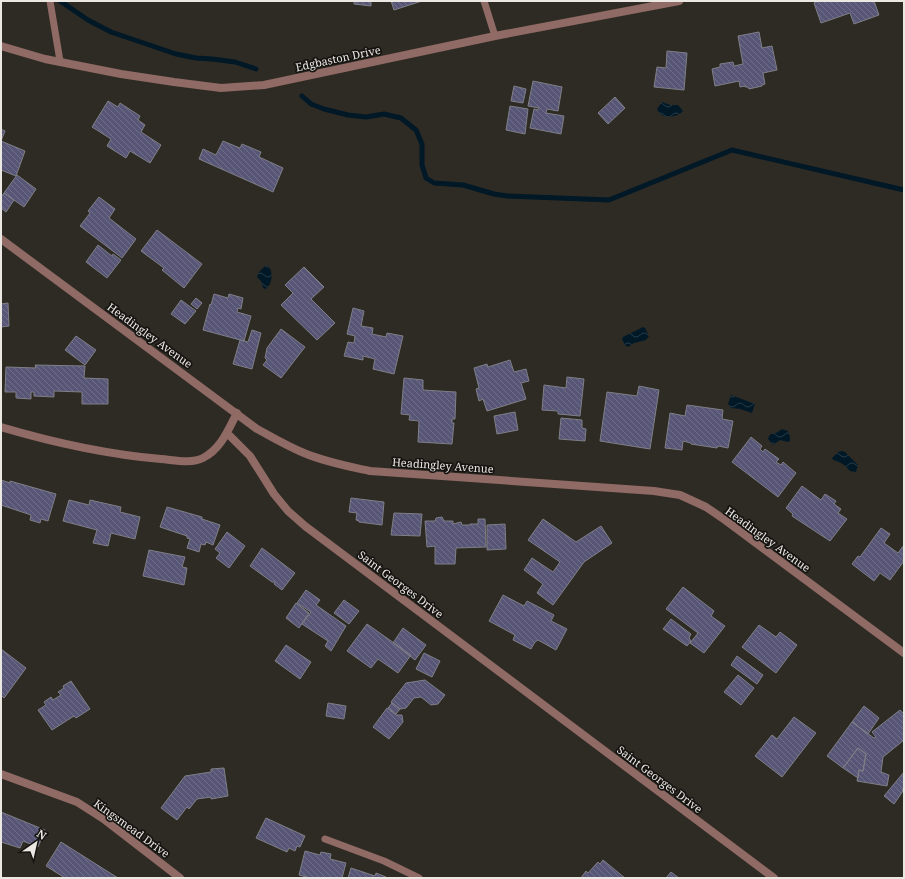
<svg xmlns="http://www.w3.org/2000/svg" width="905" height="879" font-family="'Noto Serif',serif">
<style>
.water{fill:url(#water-waves)}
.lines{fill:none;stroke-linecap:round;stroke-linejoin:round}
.stream{stroke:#011827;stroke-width:5}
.building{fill:url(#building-back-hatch);stroke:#7f7f87}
.lane{stroke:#906a64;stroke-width:7}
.street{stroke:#906a64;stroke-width:8}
.labels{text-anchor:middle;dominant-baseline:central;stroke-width:3.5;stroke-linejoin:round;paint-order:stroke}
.street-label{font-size:11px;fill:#ebe8e4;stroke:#151411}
</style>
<defs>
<pattern id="water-waves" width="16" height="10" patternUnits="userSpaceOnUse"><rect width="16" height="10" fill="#011827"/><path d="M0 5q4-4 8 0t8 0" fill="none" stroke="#263a46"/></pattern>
<pattern id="building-back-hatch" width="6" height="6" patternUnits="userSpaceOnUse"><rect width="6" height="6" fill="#585676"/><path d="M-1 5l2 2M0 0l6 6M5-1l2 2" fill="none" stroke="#706e89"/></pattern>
</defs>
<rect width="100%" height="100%" fill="#2e2b24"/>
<path class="water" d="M662,102L670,105H678L683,111C677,118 661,120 657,109Z
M265,266H268C274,272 272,284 266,289L263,288L261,281L257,277L259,272Z
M643,327L645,328L649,336L646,340L634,343L628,347L625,345L622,339L623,337Z
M731,395L755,404L752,413L740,409L731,408L728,404Z
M782,429L788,431L790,437V441L788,442L780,440L773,445L768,439L769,436L771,434L776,433Z
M842,451L845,452L858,465L856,472L850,471C845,465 841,462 833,460L832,458L838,452Z"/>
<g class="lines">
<path class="stream" d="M60,1L88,20L111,32L176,54L196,58L212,59L235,62L256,69
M302,96L311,104L324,109L348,115L366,117L384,114L401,118L416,130L422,144V165L426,178L434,183L463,185L494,194L507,196L609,200L732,150L904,190"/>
</g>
<path class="building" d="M354,1H371V6L354,4Z
M391,1H422L394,10Z
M819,1H874L879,15L854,24L850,13L821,23L814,3Z
M759,32L762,48L772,46L777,70L763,73L765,84L762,85V86L749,89L748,87H745V86L740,87L739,81L715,86L712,69L720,67V64L733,62L734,66L743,64L738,36Z
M667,51L687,53L684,90L654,87L657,67L666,68Z
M533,81L562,87L558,111L547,109L546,113L564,116L561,134L530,128L534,109L538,110L539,108L528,106Z
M514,86L526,89L523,103L511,101Z
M615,97L625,108L608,124L598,113Z
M108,101L118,107L120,103L140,116L138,120L145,125L141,132L161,145L150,163L130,151L126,158L107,146L111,139L92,127Z
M510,106L528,109L525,134L506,130Z
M1,129L5,131L1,141L25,151L16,176L1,170Z
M223,141L240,148L242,144L261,152L259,157L283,168L273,192L199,159L203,149L216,155Z
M17,175L36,189L24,207L4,193Z
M4,193L14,200L6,212L1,208V197Z
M99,197L115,209L109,218L136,239L122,258L80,226L90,213L88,211Z
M157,230L202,264L184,288L162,270L164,268L141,251Z
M98,245L112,256L113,254L121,260L107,278L86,262Z
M304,267L324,287L311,299L335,323L317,340L281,305L293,293L285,285Z
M214,294L228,298L229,294L243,298L241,309L238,308L237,312L251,316L244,341L203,330L210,304L211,305Z
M196,298L202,303L197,309L191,304Z
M181,300L196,311L185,324L171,314Z
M8,303L9,326L1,327V304Z
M353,308L364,311L361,326L373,328L372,334L386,337L387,333L403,336L394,374L373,369L375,359L363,356V360L344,356L348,342L354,343L355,336L347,334Z
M281,329L305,347L281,378L263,365L267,360L265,358L267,348Z
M252,330L261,333L252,369L233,364L240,340L248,342Z
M76,336L96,350L85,365L65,350Z
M510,360L514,372L526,369L529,381L521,383L526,399L487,411L483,399L479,401L476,389L479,388L474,368L487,364L488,367Z
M35,365L85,366L84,378L108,379V404H82V392L54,391V397L34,396V392H31V399L16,398V392H5L6,367L36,368Z
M567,377L584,379L580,416L558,414V411L542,410L544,385L566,388Z
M404,378L423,380V390L456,392L455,419H452V423H454L452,444L418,442L419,421L409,420L410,415L401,414Z
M639,386L659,390L650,449L600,441L607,392L637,396Z
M687,405L723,410L722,419L733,421L728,448L718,446L717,448L691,444V443L683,441L682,450L665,448L670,413L685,416Z
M515,412L518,430L497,434L494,416Z
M561,418L582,420V428L586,429L585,441L559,439Z
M751,437L762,446L760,449L763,452L765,449L779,459L776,462L781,465L783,462L796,473L778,497L732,462Z
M1,480L10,483V481L56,494L48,521L41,519L40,523L30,520L31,515L1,505Z
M802,486L821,500L825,494L836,501L834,504L841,509L838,513L847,519L830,541L792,516L793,514L786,508Z
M351,498L384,502L382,525L359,522V521L356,520L357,513L349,512Z
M69,500L89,505L90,500L121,507L120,512L140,517L135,539L111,533L108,546L93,543L97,530L63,521Z
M167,507L202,517V519L220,525L213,545L206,542L205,545L201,544L199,552L187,548L190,539L187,538V536L160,527Z
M394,513L422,514L420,536L391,535Z
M442,517L444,521H453V524L461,522L462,525H470V524H478V519H485L486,547L456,548L455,564H435V546L427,547L425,521H435L436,518Z
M543,519L576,542L601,526L612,543L584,562L553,605L537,593L543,584L524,570L532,558L553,572L560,562L528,540Z
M505,524L506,549L487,550V525Z
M881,528L890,534L884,543L898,553L904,545V561L890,580L880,573L874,581L852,564L858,556L860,557Z
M227,532L245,546L229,568L216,558L220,553L215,549Z
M262,548L295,573L282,590L274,584L275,582H272L250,566Z
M149,550L185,557L182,567L187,568L184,585L143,576Z
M683,587L714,611L711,616L725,626L704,653L690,643L698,633L666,609Z
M306,590L320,600L316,605L346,626L331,651L325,646L328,641L302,624L311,612L297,603Z
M503,595L524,606L527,601L554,615L551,621L567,629L556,650L538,640L535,642L531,649L513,640L515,635L489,621Z
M344,600L359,611L349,624L334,613Z
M296,603L309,613L299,628L286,618Z
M671,619L691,634L689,638L691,641L687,646L663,629Z
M367,624L411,655L398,673L378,659L371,668L347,651Z
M759,625L776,637L780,632L797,645L776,673L742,647Z
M403,628L426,645L415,660L393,643Z
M286,645L311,662L300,679L275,661Z
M1,649L26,668L4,698L2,696L1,698Z
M424,653L440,661L432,677L416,669Z
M737,656L763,675L757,684L731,665Z
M738,675L754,688L741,705L724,692Z
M425,680L445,695L438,704L431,705L421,697L414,698L406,708L400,709L391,702L406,683Z
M71,681L90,709L76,718L74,716L52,730L38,710L46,705L44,702L51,697L53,700L61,695L58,692L64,688L63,686Z
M328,703L346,706L344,719L326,716Z
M392,703L400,709L396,714L388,708Z
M864,706L879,718L868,734L852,722Z
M387,708L396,715H402L403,722L389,739L373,727Z
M900,710L904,714V740L883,757L881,772L889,775L887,786L857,781L859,770L863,771L866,754L858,748L843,768L827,756L852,722L874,738L876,737L872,732Z
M794,717L816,733L782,777L755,756L772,735L777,739Z
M858,748L866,754L863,771L859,770L858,778L843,768Z
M224,768L228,796L211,799V797L197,799L189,809L187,807L177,820L161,808L185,776L211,772V769Z
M904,772V788L902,790L903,791L894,804L884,796Z
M1,812L45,830L38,847L23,841L20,848L1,842Z
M266,818L305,836L300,847L297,846L295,851L289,848L287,852L256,838Z
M61,842L118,878H65L46,866Z
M305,851L320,855L321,852L331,854L330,859L346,863L342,878H310L299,875Z
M603,860L625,878H581L586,871L588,873L598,862L600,864Z
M351,868L375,876L376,873L386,877V878H348Z
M671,872L679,878H666Z"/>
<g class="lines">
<path class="lane" d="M50,1L60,61
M484,1L495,36
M325,839L384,861L419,878"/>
<path class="street" d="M1,46L45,59L121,74L174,82L221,88L264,85L495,36L679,1
M1,239L257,429C272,437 287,446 304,453C325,462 347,466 370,471L654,491L680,495L706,507L725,520L904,653
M1,427C55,443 105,454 161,459C174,460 191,464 203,458C221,449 228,430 237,413
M227,433L250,456L274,494L288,511L305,526L774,878
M1,774L77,802L105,820L180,878"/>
</g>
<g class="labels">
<g class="street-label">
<text transform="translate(338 58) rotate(-12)">Edgbaston Drive</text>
<text transform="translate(150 335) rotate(36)">Headingley Avenue</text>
<text transform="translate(443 465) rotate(4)">Headingley Avenue</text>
<text transform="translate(768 539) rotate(36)">Headingley Avenue</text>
<text transform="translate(401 584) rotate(37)">Saint Georges Drive</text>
<text transform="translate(660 779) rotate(37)">Saint Georges Drive</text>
<text transform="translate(132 828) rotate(36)">Kingsmead Drive</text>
</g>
</g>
<rect width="905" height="879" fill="none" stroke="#ebe8e4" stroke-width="4"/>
<g transform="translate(36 843) rotate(34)" stroke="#151411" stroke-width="3" paint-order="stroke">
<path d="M0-3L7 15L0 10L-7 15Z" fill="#ebe8e4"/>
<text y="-6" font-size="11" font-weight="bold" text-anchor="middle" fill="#ebe8e4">N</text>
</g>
</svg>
